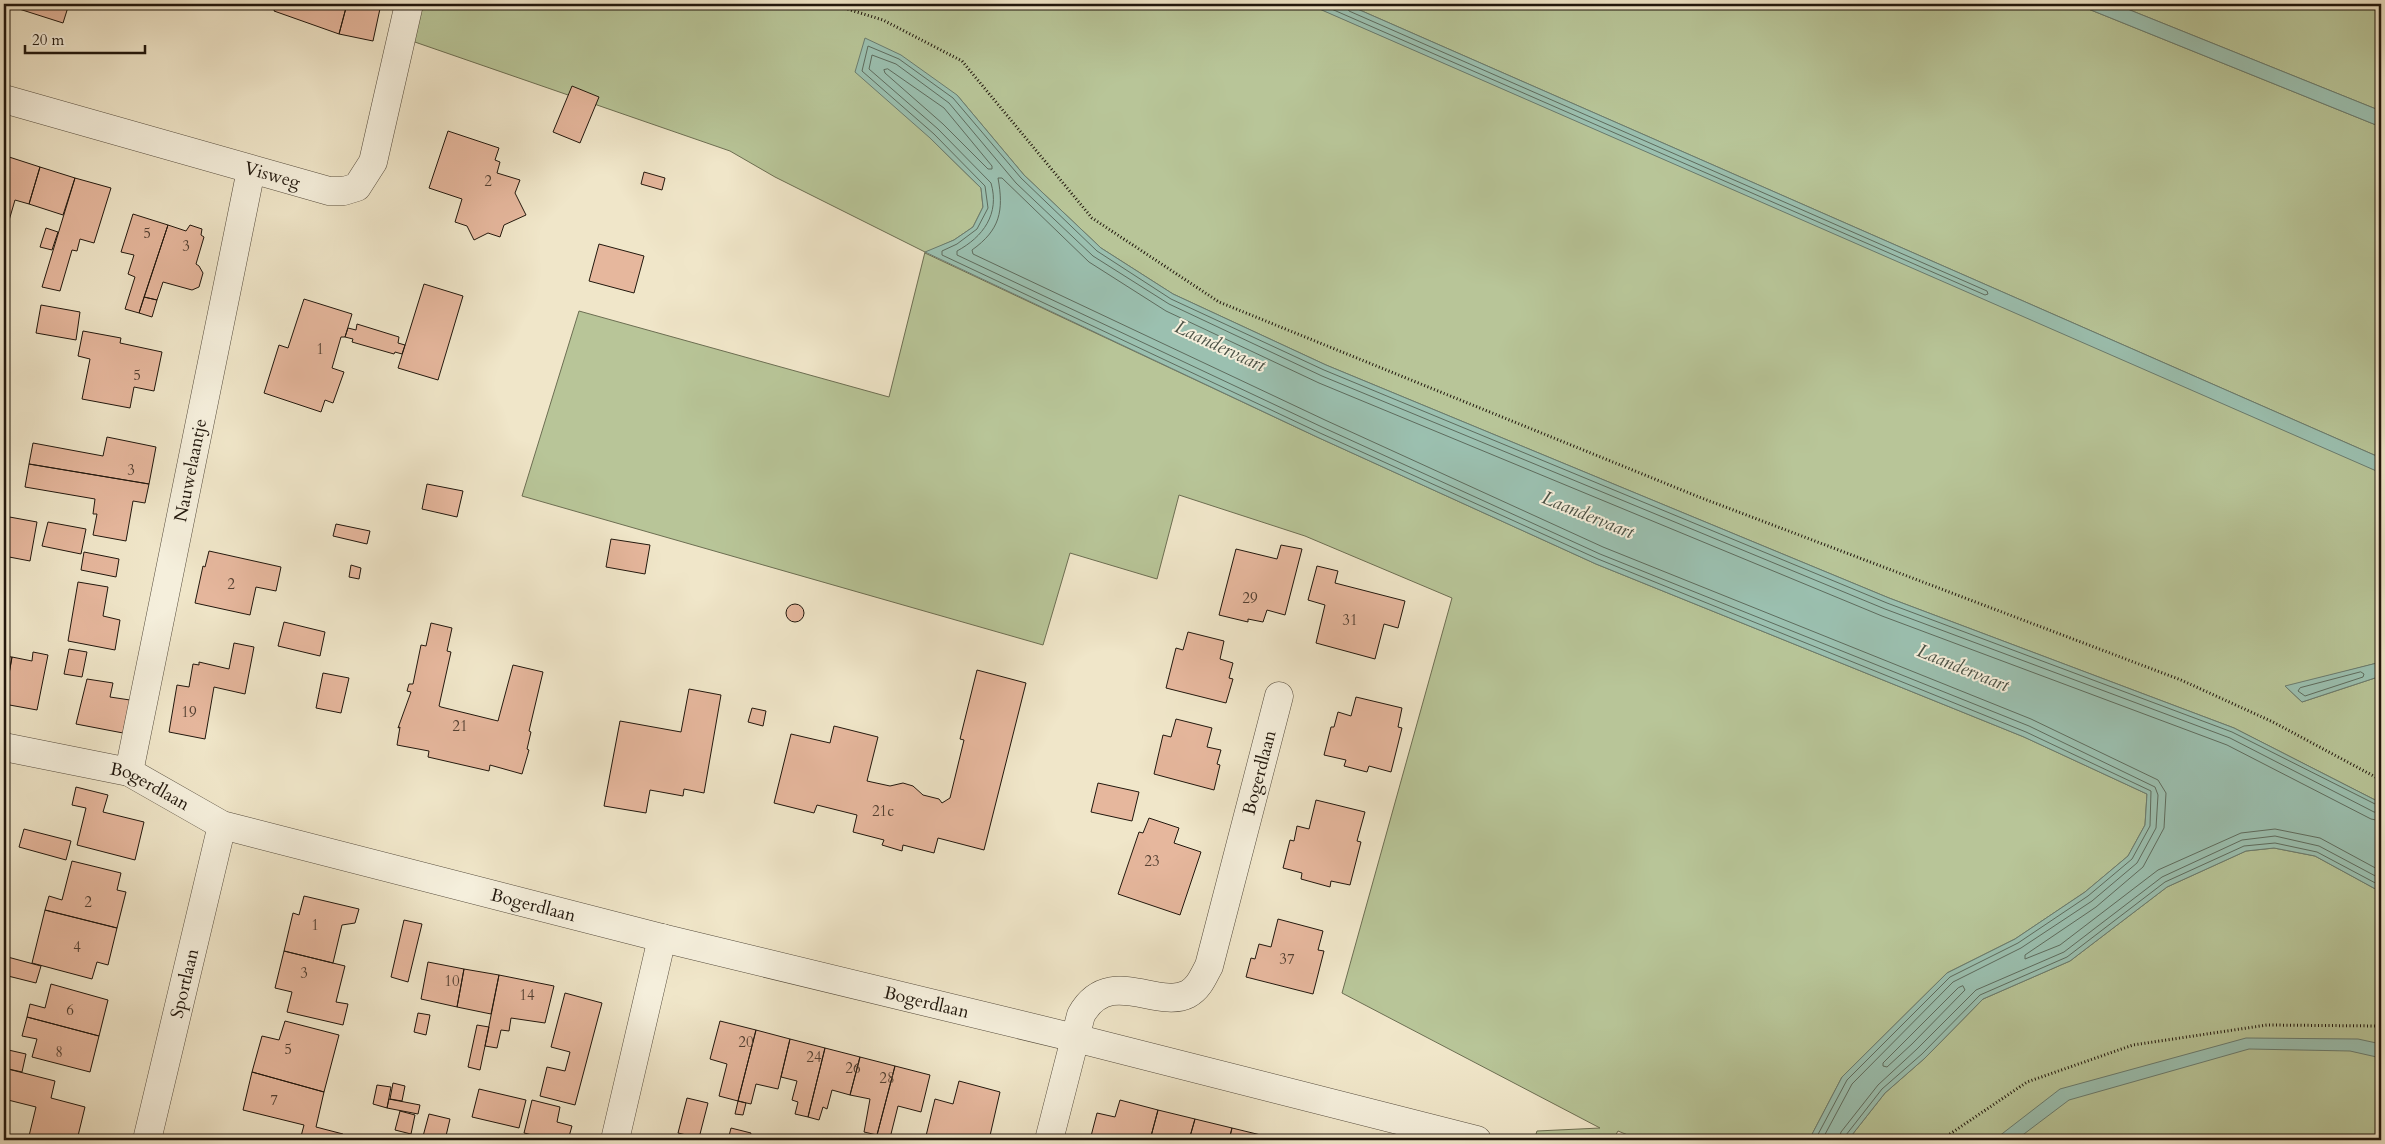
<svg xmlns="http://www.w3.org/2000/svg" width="2385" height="1144" font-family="Cardo,serif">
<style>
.green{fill:#b8c598;stroke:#6c6e52}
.water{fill:#9bc0b0;stroke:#6a7c6f}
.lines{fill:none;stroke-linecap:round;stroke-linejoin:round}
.shore{stroke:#5e6c5e;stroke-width:1}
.building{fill:#e6b79d;stroke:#21170d}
.street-casing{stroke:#554b3c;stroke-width:29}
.path{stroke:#21170d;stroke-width:3;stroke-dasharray:1 2.5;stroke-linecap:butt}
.street{stroke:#f5efdc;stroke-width:28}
.labels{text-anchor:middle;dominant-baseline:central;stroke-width:4;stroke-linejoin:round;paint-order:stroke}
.number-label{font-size:15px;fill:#523f31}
.street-label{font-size:18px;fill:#21170d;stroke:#f5efdc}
.water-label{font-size:19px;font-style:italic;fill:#4c5246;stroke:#f5efdc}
</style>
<rect width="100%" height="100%" fill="#f0e6c9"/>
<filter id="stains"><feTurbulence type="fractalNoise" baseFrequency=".004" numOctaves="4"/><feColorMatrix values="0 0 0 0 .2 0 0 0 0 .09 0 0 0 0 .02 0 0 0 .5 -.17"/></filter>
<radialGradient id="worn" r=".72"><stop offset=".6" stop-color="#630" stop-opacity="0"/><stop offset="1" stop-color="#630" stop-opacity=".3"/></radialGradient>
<path class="green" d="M418,4H1309L2381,472V662L2286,687L2302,702L2381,676V803L2234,728L1889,598L1326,365L1173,294L1101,248L1024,175L957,95L930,138L981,188L983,207L973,227L954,240L925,253L1317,437L1596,564L2024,737L2147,794L2145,825L2128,856L2085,892L2015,939L1947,973L1842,1077L1809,1140H1640L1618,1131L1614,1138L1619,1140H1534L1537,1131L1600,1128L1342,993L1452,598L1305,536L1179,495L1157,579L1070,553L1043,645L522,496L579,311L889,397L925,252L775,177L730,151L409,40Z
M1346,4H2076L2381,127V458Z
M2115,4H2381V111Z
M2274,848L2315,856L2381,892V1140H1848L1885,1093L1925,1058L1983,999L2070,961L2167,887L2246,851Z"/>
<path class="water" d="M1308,4H1346L2381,458V473Z
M2076,4H2115L2381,111V127Z
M865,38L901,55L957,95L1024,175L1101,248L1173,294L1326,365L1889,598L2234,728L2381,803V892L2315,856L2274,848L2246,851L2167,887L2070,961L1983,999L1925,1058L1885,1093L1848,1140H1809L1842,1077L1947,973L2015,939L2085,892L2128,856L2145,825L2147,794L2024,737L1596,564L1317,437L925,252L954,240L973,227L983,207L981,188L930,138L855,72Z
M2381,662V676L2302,702L2285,686Z
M2246,1038L2358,1039L2381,1044V1058L2350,1051L2249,1049L2069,1100L2016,1140H1994L2060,1089Z"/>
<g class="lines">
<path class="shore" d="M1320,4L1985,295L1988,294L1987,291L1349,11L1346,4
M888,69L944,108L992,166V169H988L943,124L885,73L884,70Z
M2361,672L2364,674L2363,677L2305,696L2298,691L2300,688Z
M2381,821L2371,819L2227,745L1882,616L1319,383L1166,311L1089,262L1002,178H998C1004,211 1000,230 972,250L973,254L1325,420L1603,547L2031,719L2158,780L2166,793L2164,828L2143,867L2096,907L2025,955V959L2060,945L2158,870L2241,833L2275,829L2320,838L2381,871
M1963,986L1965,990L1912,1044L1887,1067L1883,1066V1063L1958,988Z
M1815,1140L1847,1080L1950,977L2018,943L2088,896L2132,859L2150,826L2151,791L2026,732L1598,559L1320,433L942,255V251L957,244L977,229L988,208L985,186L934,134L862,71L868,46L899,59L953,98L1021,178L1097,251L1171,299L1324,370L1887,603L2232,732L2381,807
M1822,1140L1852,1084L1953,982L2021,948L2092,901L2137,863L2156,828L2158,795L2155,787L2029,726L1600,554L1322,427L957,255V251C983,237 1000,214 991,183L938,129L869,69L872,55L896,64L949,103L1016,183L1093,256L1169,304L1322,376L1885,609L2230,738L2374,812L2381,813
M1839,1140L1841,1132L1878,1085L1917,1049L1976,990L2064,952L2162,877L2242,840L2275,836L2319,846L2381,879
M1845,1140L1846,1135L1882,1089L1922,1054L1980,995L2067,957L2165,882L2244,846L2275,843L2317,852L2381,886"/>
</g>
<path class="building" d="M18,4H69L63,23L16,8Z
M276,4H347L339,34L274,11Z
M347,4H381L373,41L339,34Z
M572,86L599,97L580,143L553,132Z
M448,131L499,148L495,160L500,162L497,173L520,180L515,193L526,215L504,225L500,237L488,233L474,240L467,226L455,222L462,199L429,188Z
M6,156L40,167L29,204L15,200L8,224L4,223V162Z
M40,167L75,178L63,215L29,204Z
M644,172L665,178L662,190L641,184Z
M75,178L111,188L94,243L80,239L77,251L72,250L60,291L42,287Z
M133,214L168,225L139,313L125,309L135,277L128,274L134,255L121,252Z
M168,225L186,231L190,225L202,229L201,235L204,237L196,264L199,266L203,273L199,287L192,290L163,282L157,300L144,297Z
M46,228L58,232L52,250L40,247Z
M599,244L644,256L634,293L589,281Z
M424,284L463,296L438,380L398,368Z
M144,297L157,300L152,317L139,313Z
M304,299L352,314L345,337H341L332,368L344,372L333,403L325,400L321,412L264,393L279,345L288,348Z
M41,305L80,312L76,340L36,333Z
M357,324L399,337L398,343L405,345L402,354L395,352L394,354L352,342L353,339L345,337L348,328L356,330Z
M83,331L121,338L120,343L162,352L154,391L134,387L130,408L82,399L90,359L78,356Z
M107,437L156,447L149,484L29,464L33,443L103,456Z
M29,464L149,484L145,503L133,501L126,541L93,535L97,514H93L95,499L25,487Z
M427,484L463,491L457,517L422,509Z
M4,516L37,522L30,561L4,556Z
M48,522L86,529L81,554L42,546Z
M336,524L370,531L367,544L333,536Z
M611,539L650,545L645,574L606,567Z
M1281,545L1302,549L1285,615L1267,610L1263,622L1248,619V622L1219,615L1236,549L1277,559Z
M209,551L281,567L276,591L256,587L250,615L195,603L203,566L205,567Z
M84,552L119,559L116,577L81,570Z
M351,565L361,568L359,579L349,577Z
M1317,566L1338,571L1335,583L1405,601L1398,628L1384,624L1375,659L1316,643L1325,605L1308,600Z
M78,582L108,587L103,616L120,620L115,650L68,641Z
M786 613a9 9 0 1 1 18 0a9 9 0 1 1-18 0Z
M284,622L325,632L320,656L278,646Z
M431,623L452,628L447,651L451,652L439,706L441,707L498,721L513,665L543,672L529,731L531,732L527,749L529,750L522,774L490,765L489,771L428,757L429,751L397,745L400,727L398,728L411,692L407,691L409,684H413L421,645L426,646Z
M1188,632L1224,641L1220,659L1233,663L1229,678L1233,679L1226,703L1166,688L1176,648L1183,650Z
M234,643L254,647L245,694L214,687L205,739L169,732L177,685L189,687L193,664L199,665V662L229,669Z
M69,649L87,652L82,677L64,674Z
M33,652L48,655L37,710L4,704L12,657L32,661Z
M4,656L12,657L4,700Z
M977,670L1026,683L984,850L938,838L934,853L903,845L902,851L882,845L884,840L853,832L857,815L817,805L814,813L774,803L791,734L830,743L834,726L878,737L867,781L890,786L903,783L913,786L923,795L939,799L942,803L950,798L964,740L960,739Z
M323,673L349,678L341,713L316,708Z
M87,679L113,683L110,697L130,700L123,733L76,724Z
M689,689L721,695L704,793L684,789L683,796L650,790L646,813L604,806L620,721L681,732Z
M1356,697L1402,708L1398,727L1402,728L1391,772L1369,766L1367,772L1344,766L1346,760L1324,755L1331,727H1334L1338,712L1351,716Z
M752,708L766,711L763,726L748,722Z
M1176,719L1212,728L1207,747L1221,750L1217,764L1220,765L1214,790L1154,774L1163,735L1171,737Z
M1098,783L1139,792L1132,821L1091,812Z
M76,787L108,795L103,812L144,822L135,860L77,845L86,808L72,805Z
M1316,800L1365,812L1357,841L1361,842L1350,885L1331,881L1330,887L1301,879L1302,873L1283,868L1290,840L1294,841L1297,826L1309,829Z
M1149,818L1179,828L1174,843L1201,852L1180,915L1118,894L1139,832L1143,833Z
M24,829L71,841L66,860L19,847Z
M72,861L121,873L117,890L126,892L117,928L45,910L49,896L62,900Z
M304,896L359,909L355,923L342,925L333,963L284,951L293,913L299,915Z
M45,910L117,928L108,965L97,962L92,979L32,963Z
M1278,919L1323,931L1318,950L1324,951L1313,994L1246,977L1251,958L1255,959L1259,944L1271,947Z
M404,920L422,924L408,982L391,977Z
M284,951L345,966L336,1002L348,1004L343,1025L287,1012L292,992L275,988Z
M4,956L41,966L36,983L4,975Z
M428,962L464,969L457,1007L421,999Z
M464,969L499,975L491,1014L457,1007Z
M499,975L554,986L545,1023L511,1018L509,1031L501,1030L497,1048L485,1046Z
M51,984L108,1000L99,1036L27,1017L30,1004L45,1008Z
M565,993L602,1003L575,1105L540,1096L547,1067L565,1071L570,1052L551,1047Z
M418,1013L430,1015L426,1035L414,1032Z
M27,1017L99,1036L90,1072L32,1057L37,1039L22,1036Z
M285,1021L339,1035L324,1092L252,1072L262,1036L279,1040Z
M720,1021L756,1030L738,1101L719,1096L727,1064L710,1059Z
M477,1025L489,1027L480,1070L468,1067Z
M756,1030L790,1039L778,1089L756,1084L751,1104L738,1101Z
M790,1039L825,1048L808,1117L795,1114L798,1102L792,1100L797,1081L781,1077Z
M825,1048L860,1057L850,1095L832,1090L827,1109L823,1107L819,1120L808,1117Z
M4,1049L26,1054L22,1072L4,1068Z
M860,1057L895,1066L877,1135L864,1132L870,1099L850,1095Z
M895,1066L930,1075L921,1112L898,1106L890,1138L877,1135Z
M4,1068L55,1081L51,1098L85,1107L77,1140H47L29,1136L36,1107L4,1099Z
M252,1072L324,1092L316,1127L343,1134L341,1140H300L304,1125L243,1110Z
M959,1081L1000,1092L989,1140H925L935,1099L953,1104Z
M393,1083L405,1086L402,1101L390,1099Z
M377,1085L391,1087L387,1108L373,1104Z
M479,1089L526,1100L519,1128L472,1117Z
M687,1098L708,1103L699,1138L678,1133Z
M389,1099L420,1105L418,1114L387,1108Z
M532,1100L560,1107L557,1122L572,1126L568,1140H553L524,1133Z
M1120,1100L1158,1110L1150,1140H1090L1097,1113L1115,1117Z
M738,1101L746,1103L743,1115L735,1114Z
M1158,1110L1195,1119L1189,1140H1150Z
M400,1111L415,1115L411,1134L395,1130Z
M429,1114L450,1119L445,1140H422Z
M1195,1119L1232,1128L1229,1140H1189Z
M731,1128L751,1133L750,1137L765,1140H728Z
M1232,1128L1269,1137V1140H1229Z"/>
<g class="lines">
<defs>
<g id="street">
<path id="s1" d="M4,99L329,191H344L357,187L373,162L409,4"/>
<path id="s2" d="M4,747L129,772L222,825L662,938L1075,1038L1477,1140"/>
<path id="s3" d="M129,772L251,170"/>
<path id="s4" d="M147,1140L222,825"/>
<path d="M615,1140L662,938"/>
<path id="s5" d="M1049,1140L1081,1015C1109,965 1157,1010 1188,994C1199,988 1203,977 1209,966L1279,696"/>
</g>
</defs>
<use href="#street" class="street-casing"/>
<path class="path" d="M831,4L883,20L962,61L1092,218L1219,302L1699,497L2181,680L2273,722L2381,780
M1941,1140L2027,1082L2133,1045L2267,1025L2381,1026"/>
<use href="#street" class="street"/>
</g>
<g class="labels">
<g class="number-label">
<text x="488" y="181">2</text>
<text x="147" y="233">5</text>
<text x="186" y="246">3</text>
<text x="320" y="349">1</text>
<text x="137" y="375">5</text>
<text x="131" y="470">3</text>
<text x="231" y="584">2</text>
<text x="1250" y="598">29</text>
<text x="1350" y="620">31</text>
<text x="189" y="712">19</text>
<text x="460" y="726">21</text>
<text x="883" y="811">21c</text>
<text x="1152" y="861">23</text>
<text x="88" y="902">2</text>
<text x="315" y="925">1</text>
<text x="77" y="947">4</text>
<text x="1287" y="959">37</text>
<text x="304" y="973">3</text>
<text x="452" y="981">10</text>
<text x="527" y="995">14</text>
<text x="70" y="1010">6</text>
<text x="746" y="1042">20</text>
<text x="288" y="1049">5</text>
<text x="59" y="1052">8</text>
<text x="814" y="1057">24</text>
<text x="853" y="1068">26</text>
<text x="887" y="1078">28</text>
<text x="274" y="1100">7</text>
</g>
<g class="street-label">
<text stroke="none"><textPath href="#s1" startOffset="279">Visweg</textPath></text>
<text stroke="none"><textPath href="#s3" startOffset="308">Nauwelaantje</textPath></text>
<text stroke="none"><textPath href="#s5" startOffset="482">Bogerdlaan</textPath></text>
<text stroke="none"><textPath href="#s2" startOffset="152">Bogerdlaan</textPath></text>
<text stroke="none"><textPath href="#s2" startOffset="556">Bogerdlaan</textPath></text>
<text stroke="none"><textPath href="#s4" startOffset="161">Sportlaan</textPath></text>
<text stroke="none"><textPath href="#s2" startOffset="961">Bogerdlaan</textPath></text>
</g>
<g class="water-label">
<text transform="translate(1220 346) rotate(25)">Laandervaart</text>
<text transform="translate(1588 515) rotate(22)">Laandervaart</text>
<text transform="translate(1963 668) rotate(22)">Laandervaart</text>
</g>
</g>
<rect width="2385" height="1144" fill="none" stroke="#f0e6c9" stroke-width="20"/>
<rect x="5" y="5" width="2375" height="1134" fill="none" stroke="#21170d" stroke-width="2.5"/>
<rect x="10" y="10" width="2365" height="1124" fill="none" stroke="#21170d"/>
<path d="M25 45v8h120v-8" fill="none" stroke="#21170d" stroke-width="2.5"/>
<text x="32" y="45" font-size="15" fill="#21170d" stroke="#f5efdc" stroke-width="4" paint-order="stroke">20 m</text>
<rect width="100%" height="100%" filter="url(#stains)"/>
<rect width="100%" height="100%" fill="url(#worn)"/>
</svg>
